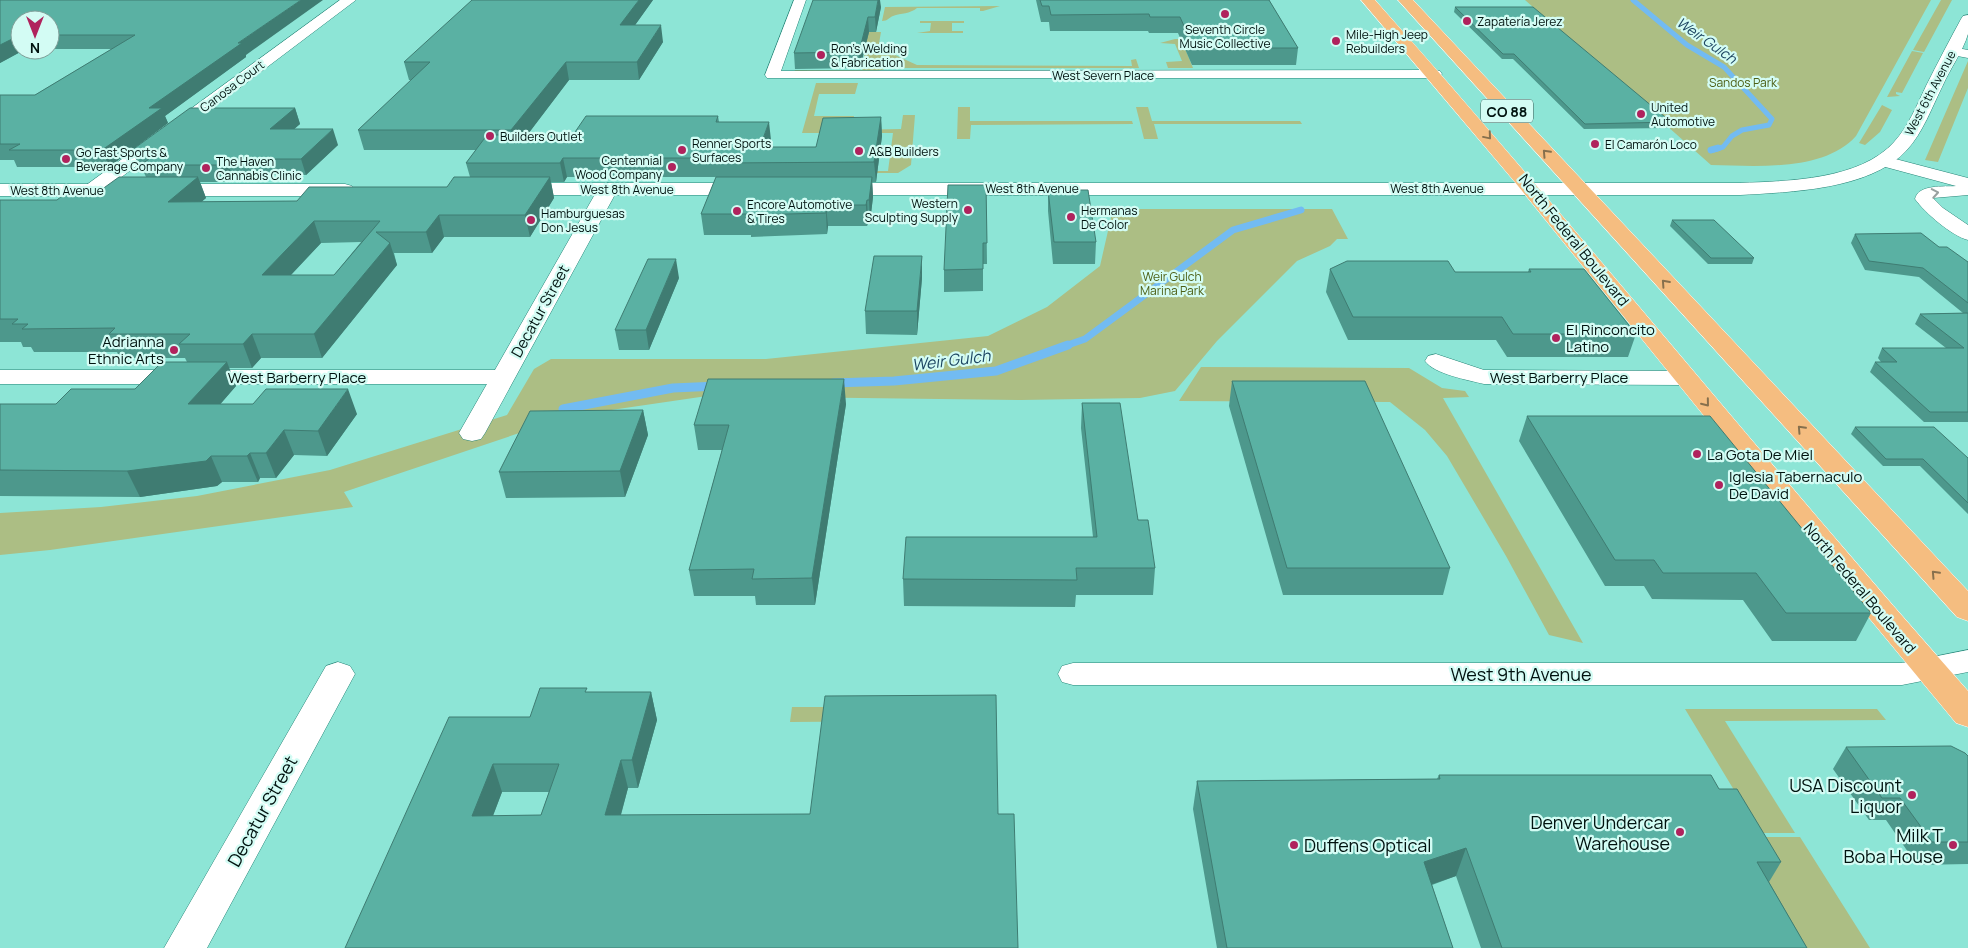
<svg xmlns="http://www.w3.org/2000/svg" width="1968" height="948" font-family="Manrope,sans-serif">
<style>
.green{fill:#acbe84}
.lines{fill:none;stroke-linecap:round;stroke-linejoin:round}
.stream-far2{stroke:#72bbf2;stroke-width:5}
.stream-far1{stroke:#72bbf2;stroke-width:7}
.stream{stroke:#72bbf2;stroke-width:9}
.minor-casing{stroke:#268477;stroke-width:1}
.tertiary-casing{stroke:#268477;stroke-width:1}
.secondary-casing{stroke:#268477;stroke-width:1}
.primary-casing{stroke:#fff;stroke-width:1}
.minor{fill:#fff;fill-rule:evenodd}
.tertiary{fill:#fff;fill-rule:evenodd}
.secondary{fill:#fff;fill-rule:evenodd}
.primary{fill:#f5bd80;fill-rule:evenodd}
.wall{fill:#4d988c;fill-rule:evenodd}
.shaded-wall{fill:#3f7c72}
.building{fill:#5ab1a3;stroke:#3f7c72;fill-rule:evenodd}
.oneway{stroke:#87704d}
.oneway2{stroke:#99a09f}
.poi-dot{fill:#b0235d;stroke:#d3fcf4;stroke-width:2}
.labels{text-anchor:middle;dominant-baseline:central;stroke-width:4.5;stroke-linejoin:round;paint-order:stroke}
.far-poi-label{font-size:12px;fill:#00120f;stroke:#d3fcf4;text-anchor:start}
.far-street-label{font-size:12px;fill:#00120f;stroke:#d3fcf4}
.far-park-label{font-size:12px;fill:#4d5f15;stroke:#d3fcf4}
.far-water-label{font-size:14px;font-style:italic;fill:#1e4662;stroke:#d3fcf4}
.shield{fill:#d3fcf4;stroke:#3f5854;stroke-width:1}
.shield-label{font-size:14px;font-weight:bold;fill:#00120f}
.street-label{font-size:15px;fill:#00120f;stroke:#d3fcf4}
.poi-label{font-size:15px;fill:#00120f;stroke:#d3fcf4;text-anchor:start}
.water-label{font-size:16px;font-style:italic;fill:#1e4662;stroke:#d3fcf4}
.near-street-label{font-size:18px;fill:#00120f;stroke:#d3fcf4}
.near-poi-label{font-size:18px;fill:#00120f;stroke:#d3fcf4;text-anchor:end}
</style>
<rect width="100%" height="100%" fill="#8de5d6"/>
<path class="green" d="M1525,0H1931L1856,136C1824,172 1755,166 1711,165Z
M1941,0H1952L1924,52L1913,50Z
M1000,6L983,11H980V8H917C910,14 901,13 893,16C888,18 888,21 882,21L885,7Z
M920,21H964V23H952V31H963V33H917L930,31L931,23H920Z
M854,32H881L877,55H895L917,65L1132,66L1131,60L1136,59L1139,68H888L875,72H794L795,70H862L865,52H855Z
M1175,39H1181L1193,68H1168L1166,62L1182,61L1175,44L1160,43Z
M1912,51L1923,53L1902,93L1896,92V94L1900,96L1887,97Z
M1968,61V88L1938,162L1925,160Z
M816,83H858L855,94H819L814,116H854L852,130L901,129L903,115H915L911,165L898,173H834V171H888L893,133H802Z
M1882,105L1892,110L1880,132L1865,145L1859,143Z
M958,107H970V121H1132L1133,124L971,125L970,139H957Z
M1136,107H1148L1152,121H1300L1302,124H1154L1158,139H1144Z
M1113,209H1332L1348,239H1337L1330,246L1297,261L1217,341L1175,391L1140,398L1021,400L707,396L570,416L344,492L353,507L50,550L0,555V513L101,507L197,496L330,470L507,415L534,369L551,359H766L988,336L1047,307L1100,266Z
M1201,367L1409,368L1442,388L1465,391L1469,397L1443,398L1583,643L1549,635L1506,556L1447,456L1425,430L1390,402L1179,401Z
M792,707H920L919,721L790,722Z
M1685,709H1877L1886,720L1725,721L1795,833H1760Z
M1722,807L1759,837H1800L1870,948H1804Z"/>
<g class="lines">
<path class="stream-far2" d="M1633,0L1687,45L1724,67L1772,119L1769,125L1742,130L1732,136L1723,147L1713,150"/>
<path class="stream-far1" d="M1711,150L1718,148
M1065,346L1085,339L1233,230L1301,210"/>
<path class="stream" d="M833,383L894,381L996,371L1068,345
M563,409L673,388L718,386"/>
<defs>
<path id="minor" d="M794,0H806L781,71L1435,70L1440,71L1442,74L1440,77L1435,78H767L765,75Z
M1952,47L1968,50V58L1947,54L1945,51L1947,48Z
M1884,156L1968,178V195L1933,198L1943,208L1968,225V240C1952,236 1925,213 1915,199C1918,184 1944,187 1956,186L1878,165L1876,161L1878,157Z
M1436,354L1484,370L1685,371L1693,373L1696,378L1693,383L1685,385L1484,384C1468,380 1434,374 1425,361L1428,356Z
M0,370H503L511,372L514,377L511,382L503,384H0Z
M1968,650V672L1902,685H1073L1062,682L1058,674L1062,666L1073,663H1902Z"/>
<path id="tertiary" d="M340,0H356L99,194L92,196L85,194L82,190L85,186Z
M608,183L615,185L618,189L485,433L481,439L472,441L463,439L459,433L598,189L601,185Z
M338,662L350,666L355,674L207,948H164L326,666Z"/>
<path id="secondary" d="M1968,15C1968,21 1968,28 1968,34C1963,51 1950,69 1943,85C1932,107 1923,133 1906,151C1869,190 1791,192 1740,195H836L829,193L826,189L829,185L836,183H1740C1788,181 1860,180 1894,142C1908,127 1917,105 1926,86C1937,64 1949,41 1961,19L1963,16Z
M516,183H748L755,185L758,189L755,193L748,195H516L509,193L506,189L509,185Z
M0,184H345L352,186L355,190L352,194L345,196H0Z"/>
<path id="primary" d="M1361,0H1375C1577,227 1767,464 1968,691V727L1956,723L1807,543L1514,181Z
M1398,0H1413L1968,591V621L1957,617Z"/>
</defs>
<use href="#minor" class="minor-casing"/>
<use href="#tertiary" class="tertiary-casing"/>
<use href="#secondary" class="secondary-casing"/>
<use href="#primary" class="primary-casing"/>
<use href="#minor" class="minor"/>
<use href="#tertiary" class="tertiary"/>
<use href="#secondary" class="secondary"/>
<use href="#primary" class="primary"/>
</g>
<path class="wall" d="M0,0L246,55V57L165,116L168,123L109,167H17L14,160H0V95H35L112,49H50V20H20V50H24L0,63Z
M653,0L635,25L663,42L639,80H569L527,135H573L718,116L719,122L771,140L769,147H816L881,117L882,136L876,182H872L873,197L870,222H868L867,226H828L827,234L751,237V235H704L701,214L716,177H567L564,182H551L554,198L530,237H444L432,253H394L397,265L322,358H261L252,368H229L236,386L220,404L357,414L327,456L294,455L276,478H260L258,482H222L217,486L140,497L0,496V404H56L135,389L187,362L185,358H120L117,352H34L31,347H23L21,342H0V200H57L94,195L146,177L141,166H139L132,150L295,108L300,124L294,129L338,145L306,175H232L224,182H200L206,198L201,202L297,201L447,187L470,177L466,163L476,150H364L358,130L412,80H409L404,62ZM361,242L334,275H291L321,243Z
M1036,0H1269L1298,48L1296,65H1192L1178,33H1149L1148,31H1050L1049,22H1041Z
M881,7L876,32H869L860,68L795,69L794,53Z
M1455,7L1671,122L1670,128L1584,129L1513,59H1502L1454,12Z
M986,185L987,264H983V291L944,292V270Z
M1048,190L1096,242L1095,264H1053L1048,211Z
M1672,220L1754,258L1752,264H1708L1670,226Z
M1855,234L1939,247L1968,262V422H1924L1870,372L1875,362H1881L1878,358L1882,348H1946L1915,324L1920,314L1963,313L1919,277L1865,270L1851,243Z
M1330,269L1455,272H1528L1529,269L1636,334L1628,357H1507L1496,340H1348L1326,292Z
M679,278L649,350H619L615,330Z
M922,278L917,335L866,334L865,311Z
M1232,381L1450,568L1443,595H1283L1229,406Z
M1082,403L1138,520L1155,568L1153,595H1076L1075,607L904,606L903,579L1093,537L1081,428Z
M846,404L815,605H756L755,596H694L689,570L722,450H698L694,425Z
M643,410L648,435L625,497L506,498L499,472Z
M1527,416L1871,613L1856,641H1772L1743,600L1652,599L1644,586H1605L1519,441Z
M1855,427L1968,458V514L1920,466H1883L1851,434Z
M588,692H651L657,720L638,788H628L621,815L998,814L345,948L530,717ZM502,792H549L541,815L493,816Z
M1846,747L1968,756V864L1917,865L1886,820H1869L1833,769Z
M1439,775L1719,789L1781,862L1769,882L1807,948H1481L1456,876L1432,885L1453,948H1217L1193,809L1197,781L1437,779Z"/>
<path class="shaded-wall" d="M301,0H323L246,55V57L165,116L168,123L109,167L102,150L149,108L238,43Z
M639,0H653L623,42L620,25Z
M878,0H880L881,7L876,32L875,17Z
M868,17L869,32L860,68L859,52Z
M661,25L663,42L639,80L637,62Z
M19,35L20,38V50H24L0,63V45Z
M566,62L569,80L516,150L511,130Z
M295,108L300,124L276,145L270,129Z
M881,117L882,136L876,182L874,162Z
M769,122L771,140L763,163L760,147Z
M333,129L338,145L306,175L301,159Z
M563,158L567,177L564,182L560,163Z
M226,159L232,175L224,182L218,165Z
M198,177L206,198L177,223L168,202Z
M550,177L554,198L530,237L525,215Z
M872,177L873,197L870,222L869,200Z
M867,200L868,222L867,226L866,205Z
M826,205L828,226L827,234L826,213Z
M439,215L444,237L432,253L426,232Z
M314,221L321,243L270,297L262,275Z
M390,243L397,265L322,358L314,334Z
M922,256V278L917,335V311Z
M676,259L679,278L649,350L646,330Z
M252,334L261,358L252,368L243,344Z
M227,362L236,386L199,429L188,404Z
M844,379L846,404L815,605L812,578Z
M348,389L357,414L327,456L318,431Z
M643,410L648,435L625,497L620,471Z
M284,430L294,455L276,478L266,453Z
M250,453L260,478L258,482L247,456Z
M211,456L222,482L217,486L140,497L127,471Z
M651,692L657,720L638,788L632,760Z
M621,760L628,788L613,843L605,815Z
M493,764L502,792L482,844L472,816Z
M1466,848L1456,876L1415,890L1424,862Z"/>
<path class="building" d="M0,0H301L238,43H242L149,108H162L102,150H9L20,144H0V95H35L135,35H50V20H20V35L0,45Z
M472,0H639L620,25H661L637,62H566L511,130H358L430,62H404Z
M813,0H878L875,17H868L859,52L794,53Z
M1040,0H1269L1298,48H1194L1180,17H1150L1149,14L1051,15L1049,6H1042Z
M1455,7H1533L1671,122L1585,124L1514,54H1503Z
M190,108H295L270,129H333L301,159H226L218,165H141L161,150H132Z
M586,116H718L716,122H769L760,147H816L823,118L881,117L874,162L722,163L724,158H563L560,163H466L487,135H573Z
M119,177H198L168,202L297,201L309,187H447L454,177H550L525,215H439L426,232H376L390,243L314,334H252L243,344H179L190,334H109L115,328L22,329L28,324H12L18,319H0V200H57L63,195H94ZM314,221H380L334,275H262Z
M716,177H872L869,200H867L866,205H826V213L748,215L749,214H701Z
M948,185H986L987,243H983V269L944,270Z
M1048,190H1088L1096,242H1054Z
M1672,220H1714L1754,258H1711Z
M1921,233L1939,247H1947L1968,262V303L1923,268L1869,261L1855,234Z
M874,256H922L917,311H865Z
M648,259H676L646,330H615Z
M1347,261H1448L1455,272H1531L1529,269H1584L1636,334H1513L1502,317H1353L1330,269Z
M1968,313V412H1930L1875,362H1897L1882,348H1964L1920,314Z
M162,362H227L188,404H253L266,389H348L318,431L284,430L266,453H250L247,456H211L206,461L127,471L0,470V404H56L71,389H135Z
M708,379H844L812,578L752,579L754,569L689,570L729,425H694Z
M1232,381H1365L1450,568H1287Z
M1082,403H1120L1138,520H1148L1155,568H1076L1077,580L903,579L906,537H1097Z
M643,410L620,471L499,472L530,411Z
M1527,416H1710L1871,613H1786L1756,573H1663L1654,560H1615Z
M1855,427H1934L1968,458V503L1923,459H1886Z
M540,688H587L585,692H651L632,760H621L605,815L810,814L825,696L996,695L998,814H1014L1018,948H345L449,717H530ZM493,764H559L541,815L472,816Z
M1951,746L1965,753L1968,756V842H1932L1900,798H1882L1846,747Z
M1439,775H1711L1719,789H1737L1781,862H1757L1807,948H1502L1466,848L1424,862L1453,948H1227L1197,781L1440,779Z"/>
<defs><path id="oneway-chevron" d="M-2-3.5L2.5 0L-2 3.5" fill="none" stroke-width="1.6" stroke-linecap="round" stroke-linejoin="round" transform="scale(1.25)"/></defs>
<g class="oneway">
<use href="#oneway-chevron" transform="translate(1488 136) rotate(50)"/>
<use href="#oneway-chevron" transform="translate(1546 153) rotate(-133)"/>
<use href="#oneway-chevron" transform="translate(1665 283) rotate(-132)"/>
<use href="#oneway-chevron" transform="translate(1706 403) rotate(51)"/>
<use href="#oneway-chevron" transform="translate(1801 429) rotate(-133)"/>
<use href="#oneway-chevron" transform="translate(1935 574) rotate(-133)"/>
</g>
<use class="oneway2" href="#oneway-chevron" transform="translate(1935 193) rotate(-10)"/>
<g class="poi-dot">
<circle cx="1225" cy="14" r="5"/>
<circle cx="1467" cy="21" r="5"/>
<circle cx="1336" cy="41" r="5"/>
<circle cx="821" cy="55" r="5"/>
<circle cx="1641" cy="114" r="5"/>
<circle cx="490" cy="136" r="5"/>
<circle cx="1595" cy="144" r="5"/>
<circle cx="682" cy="150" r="5"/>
<circle cx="859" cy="151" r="5"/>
<circle cx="66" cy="159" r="5"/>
<circle cx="672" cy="167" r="5"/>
<circle cx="206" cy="168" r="5"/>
<circle cx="968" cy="210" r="5"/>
<circle cx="737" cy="211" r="5"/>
<circle cx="1071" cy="217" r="5"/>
<circle cx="531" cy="220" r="5"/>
<circle cx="1556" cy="338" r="5"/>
<circle cx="174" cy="350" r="5"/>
<circle cx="1697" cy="454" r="5"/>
<circle cx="1719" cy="485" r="5"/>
<circle cx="1912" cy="795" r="5"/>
<circle cx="1680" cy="832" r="5"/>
<circle cx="1294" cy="845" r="5"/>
<circle cx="1953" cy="845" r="5"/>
</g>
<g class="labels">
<g class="far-poi-label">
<text x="1477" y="21">Zapatería Jerez</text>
<text x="1225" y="29" text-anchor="middle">Seventh Circle<tspan x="1225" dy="14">Music Collective</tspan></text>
<text x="1346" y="34">Mile-High Jeep<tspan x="1346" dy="14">Rebuilders</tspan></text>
<text x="831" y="48">Ron's Welding<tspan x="831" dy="14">&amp; Fabrication</tspan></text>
<text x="1651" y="107">United<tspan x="1651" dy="14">Automotive</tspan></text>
<text x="500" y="136">Builders Outlet</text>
<text x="692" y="143">Renner Sports<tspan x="692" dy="14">Surfaces</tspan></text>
<text x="1605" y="144">El Camarón Loco</text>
<text x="869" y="151">A&amp;B Builders</text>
<text x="76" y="152">Go Fast Sports &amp;<tspan x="76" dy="14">Beverage Company</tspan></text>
<text x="662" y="160" text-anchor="end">Centennial<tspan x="662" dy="14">Wood Company</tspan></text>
<text x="216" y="161">The Haven<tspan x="216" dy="14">Cannabis Clinic</tspan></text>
<text x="958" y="203" text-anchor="end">Western<tspan x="958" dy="14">Sculpting Supply</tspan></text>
<text x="747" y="204">Encore Automotive<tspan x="747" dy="14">&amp; Tires</tspan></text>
<text x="1081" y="210">Hermanas<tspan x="1081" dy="14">De Color</tspan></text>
<text x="541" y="213">Hamburguesas<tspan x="541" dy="14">Don Jesus</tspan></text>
</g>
<g class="far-street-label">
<text x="1103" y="75">West Severn Place</text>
<text transform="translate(232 86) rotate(-37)">Canosa Court</text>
<text transform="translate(1930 93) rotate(-62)">West 6th Avenue</text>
<text x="1032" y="188">West 8th Avenue</text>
<text x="1437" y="188">West 8th Avenue</text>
<text x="627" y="189">West 8th Avenue</text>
<text x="57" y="190">West 8th Avenue</text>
</g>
<g class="far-park-label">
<text x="1743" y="82">Sandos Park</text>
<text x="1172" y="276">Weir Gulch<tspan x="1172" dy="14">Marina Park</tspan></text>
</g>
<g class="far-water-label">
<text transform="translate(1707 40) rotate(35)">Weir Gulch</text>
</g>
<rect class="shield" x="1481" y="99.5" width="52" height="23" rx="4"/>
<g class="shield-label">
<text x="1507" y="111">CO 88</text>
</g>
<g class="street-label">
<text transform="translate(1574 240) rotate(51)">North Federal Boulevard</text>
<text transform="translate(540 311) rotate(-61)">Decatur Street</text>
<text x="297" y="377">West Barberry Place</text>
<text x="1559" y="377">West Barberry Place</text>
<text transform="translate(1860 588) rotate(50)">North Federal Boulevard</text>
</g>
<g class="poi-label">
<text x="1566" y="329">El Rinconcito<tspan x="1566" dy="17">Latino</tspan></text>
<text x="164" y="341" text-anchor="end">Adrianna<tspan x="164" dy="17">Ethnic Arts</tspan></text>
<text x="1707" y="454">La Gota De Miel</text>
<text x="1729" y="476">Iglesia Tabernaculo<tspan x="1729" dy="17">De David</tspan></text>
</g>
<g class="water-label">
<text transform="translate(951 360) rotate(-7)">Weir Gulch</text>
</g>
<g class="near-street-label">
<text x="1521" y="674">West 9th Avenue</text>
<text transform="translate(262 811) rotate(-61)">Decatur Street</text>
</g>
<g class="near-poi-label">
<text x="1902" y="785">USA Discount<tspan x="1902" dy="21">Liquor</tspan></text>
<text x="1670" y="822">Denver Undercar<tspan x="1670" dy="21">Warehouse</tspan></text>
<text x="1943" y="835">Milk T<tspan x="1943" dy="21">Boba House</tspan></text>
<text x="1304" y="845" text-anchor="start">Duffens Optical</text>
</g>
</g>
<g transform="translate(35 35) rotate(180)"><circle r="24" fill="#d3fcf4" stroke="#7f9e98"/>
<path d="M0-4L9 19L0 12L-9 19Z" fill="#b0235d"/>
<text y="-8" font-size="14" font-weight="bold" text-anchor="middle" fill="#00120f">N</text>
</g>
</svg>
